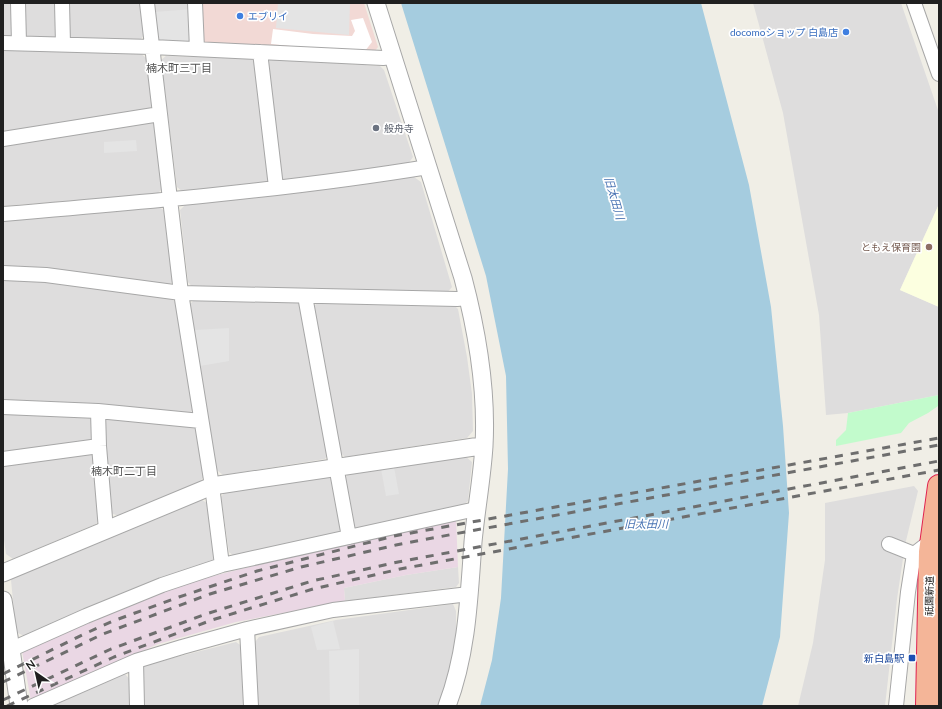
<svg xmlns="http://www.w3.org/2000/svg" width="942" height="709" font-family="Lato,'Noto Sans JP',sans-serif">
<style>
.residential{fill:#dedddd}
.commercial{fill:#f2d9d5}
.industrial{fill:#ead7e4}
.education{fill:#fcffe0}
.park{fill:#c2fbcc}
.parking{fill:#e4e4e4}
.water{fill:#a5ccdf}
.pier{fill:#fff}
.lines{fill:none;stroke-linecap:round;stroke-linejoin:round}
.minor-casing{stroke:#a7a7a7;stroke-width:16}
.tertiary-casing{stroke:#a7a7a7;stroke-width:19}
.trunk-casing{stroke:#e0214f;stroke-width:24}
.minor{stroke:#fff;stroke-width:14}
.tertiary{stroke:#fff;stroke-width:17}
.trunk{stroke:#f4b598;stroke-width:22}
.rail{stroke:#6e6e6e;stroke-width:3;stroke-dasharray:8 8;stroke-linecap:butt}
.shop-dot{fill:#3f7fe0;stroke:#fff;stroke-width:1.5}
.worship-dot{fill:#6b7280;stroke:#fff;stroke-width:1.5}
.education-dot{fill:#8d6e63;stroke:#fff;stroke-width:1.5}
.transit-dot{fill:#1a4fb4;stroke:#fff;stroke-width:1.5}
.labels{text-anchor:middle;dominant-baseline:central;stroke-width:3.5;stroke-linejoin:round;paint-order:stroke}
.shop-label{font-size:10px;fill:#366cbe;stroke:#fff;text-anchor:start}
.worship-label{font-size:10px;fill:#5b616d;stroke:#fff;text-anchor:start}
.education-label{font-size:10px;fill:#785e54;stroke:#fff;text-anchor:end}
.street-label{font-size:10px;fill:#202020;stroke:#fff}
.transit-label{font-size:10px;fill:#164399;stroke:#fff;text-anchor:end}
.neighbourhood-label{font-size:11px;fill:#535353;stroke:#fff}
.water-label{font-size:11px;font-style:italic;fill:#4873b3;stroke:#fff}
</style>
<rect width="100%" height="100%" fill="#f0eee6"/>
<path class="residential" d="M3,3H15L13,36H3Z
M21,3H59L60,34L56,37H26L23,33Z
M65,3H141L145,34L140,40L70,38Z
M153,3H194L162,43L157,38Z
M753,3H901L939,113V204L900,290L939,307V395L848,413L826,415L819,315L783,113Z
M3,50L140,53L146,58L152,105L149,110L3,135Z
M166,56L253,58L259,65L272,176L267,182L183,192L177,187L161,60Z
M269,59L380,66L384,70L413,157L408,164L282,180L278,177L265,64Z
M150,122L156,125L162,189L157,194L3,206V144Z
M414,177L421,182L452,287L446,294L194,289L188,282L180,210L185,205Z
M159,207L165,211L174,281L167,286L3,268V220Z
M3,277L44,279L171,298L177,304L195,409L189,413L3,403Z
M195,299L297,302L302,307L329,453L325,459L223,475L217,470L189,305Z
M318,302L452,303L458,309L467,357L472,394L473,431L467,438L345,457L338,450L313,307Z
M3,412L88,415L93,422L94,439L90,444L3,455Z
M107,417L192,426L197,430L204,476L200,482L118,516L111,513L102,421Z
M90,450L96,455L100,517L96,524L13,559L6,554L3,533V461Z
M465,456L472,462L468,501L462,506L357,529L353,526L345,478L349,473Z
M331,477L343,529L340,534L235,557L229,552L221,497L225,492Z
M914,486L918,491L905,545L897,599L885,706H798L813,643L825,560V503Z
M200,499L209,504L217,556L213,563L180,573L24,636L16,632L11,580L15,575Z
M458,567L459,583L456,587L345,601L344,588L406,575Z
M453,604L456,611V635L449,674L439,706H256L255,642L259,637L336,620Z
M236,642L243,647L246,706H142L141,670L145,665Z
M125,674L132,682V706H49Z"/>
<path class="commercial" d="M199,3H364L378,47L373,53L205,46L201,40Z"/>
<path class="industrial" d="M456,518L458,567L406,575L344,588L345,601L236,622L158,644L31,701L22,651L122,606L209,577L350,542Z"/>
<path class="education" d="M939,204V307L900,290Z"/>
<path class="park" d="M939,395L938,406L928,413L909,423L901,433L836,446V440L846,430L848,413Z"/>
<path class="parking" d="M278,3H350L349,35L276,28Z
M193,9L194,39L189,43L163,42L156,36L154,12Z
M136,140L137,151L104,153V142Z
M229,328V361L200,366L195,330Z
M394,467L399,494L386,496L381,469Z
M333,621L340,649L317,650L311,627Z
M359,649V706H330L329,651Z"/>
<path class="water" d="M401,3H701L749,185L771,307L783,426L789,513L780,637L762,706H480L492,660L501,598L508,469L506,376L486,276Z"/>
<path class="pier" d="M363,18L372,42L365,51L311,48L271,44L273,29L313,34L352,36L355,31L351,20Z"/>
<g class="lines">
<defs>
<path id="minor" d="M18,3L19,43
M62,3L63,44
M147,3L181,293L212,486L222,565
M195,3L197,49
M914,3L939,74
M3,43L152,47L383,58L392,57
M260,52L276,187
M3,139L160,114
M3,214C145,202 287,190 428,167
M3,273L46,275L181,293L457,299L468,298
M305,296L349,537
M3,407L98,411L201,421
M98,411L99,446L106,530
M3,459L99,446
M889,544L914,554
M247,629L251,706
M3,653L86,616L162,585L222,565L476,509
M136,661L137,706
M33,706L136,661L182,647L247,629L333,610L469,594
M896,706L908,592L914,554L931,541"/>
<path id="tertiary" d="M376,3L463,278C477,331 487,391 484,446C482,478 476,510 473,542C469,598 467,654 447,706
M3,573L212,486L474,447H484
M3,600L11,649L19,706"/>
<path id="trunk" d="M927,706L930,552L939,486"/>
</defs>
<use href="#minor" class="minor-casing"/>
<use href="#tertiary" class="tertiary-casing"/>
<use href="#trunk" class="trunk-casing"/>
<use href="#minor" class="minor"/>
<use href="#tertiary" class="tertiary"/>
<use href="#trunk" class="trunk"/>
<path class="rail" d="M3,674L82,635L113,621L179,597L257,571L394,536L939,438
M3,682L103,634L210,594L301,567L396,545L454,534L939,445
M3,700L111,649L209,613L312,581L398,562L939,461
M7,706L114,657L212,620L313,589L400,569L939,470"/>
</g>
<g class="shop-dot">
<circle cx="240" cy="16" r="4"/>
<circle cx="846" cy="32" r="4"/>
</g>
<circle class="worship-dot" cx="376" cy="128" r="4"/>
<circle class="education-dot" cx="929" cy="247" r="4"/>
<rect class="transit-dot" x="908" y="654" width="8" height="8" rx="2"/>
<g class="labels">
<g class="shop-label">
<text x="248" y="16">エブリイ</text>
<text x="838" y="32" text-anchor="end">docomoショップ 白島店</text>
</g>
<g class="worship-label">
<text x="384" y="128">般舟寺</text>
</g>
<g class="education-label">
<text x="921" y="247">ともえ保育園</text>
</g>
<g class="street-label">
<text transform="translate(929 596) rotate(-89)">祇園新道</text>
</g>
<g class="transit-label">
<text x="904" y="658">新白島駅</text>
</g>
<g class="neighbourhood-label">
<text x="179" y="67">楠木町三丁目</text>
<text x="124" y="470">楠木町二丁目</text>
</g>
<g class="water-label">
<text transform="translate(615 198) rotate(74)">旧太田川</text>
<text x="646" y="523">旧太田川</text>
</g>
</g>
<rect width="942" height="709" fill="none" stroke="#202020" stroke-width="8"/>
<g transform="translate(36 673) rotate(326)" stroke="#ffffff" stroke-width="3" paint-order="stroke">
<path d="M0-3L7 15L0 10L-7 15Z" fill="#202020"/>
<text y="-6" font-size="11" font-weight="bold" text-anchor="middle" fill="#202020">N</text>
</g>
</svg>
